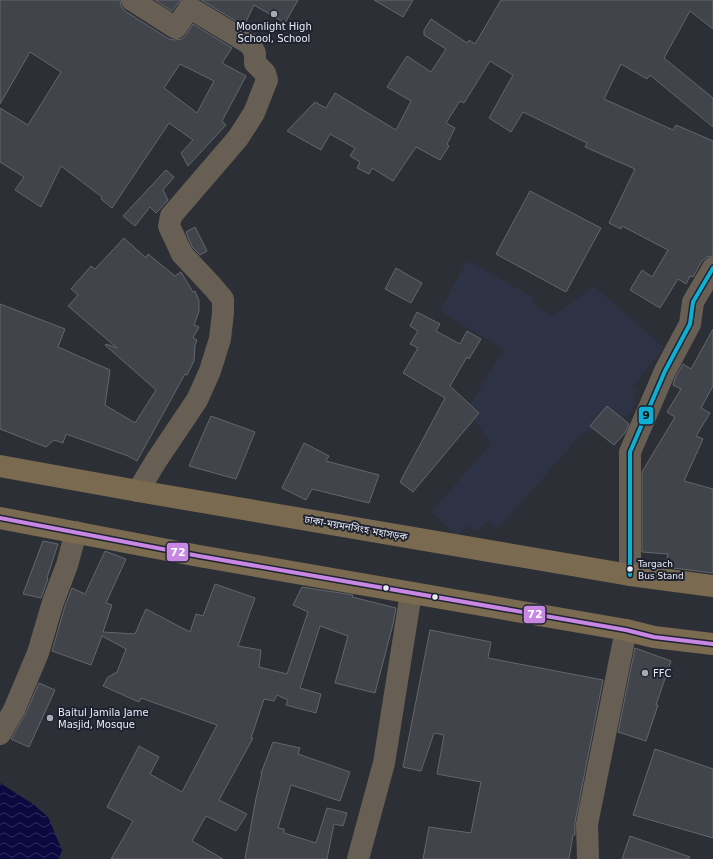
<svg xmlns="http://www.w3.org/2000/svg" width="713" height="859" font-family="'DejaVu Sans','Noto Sans Bengali',sans-serif">
<style>
.built{fill:#2e3245}
.water{fill:url(#water-waves)}
.building{fill:#42444b;stroke:#64666d;fill-rule:evenodd}
.lines{fill:none;stroke-linecap:round;stroke-linejoin:round}
.minor{stroke:#685f54;stroke-width:22}
.highway{stroke:#796a50;stroke-width:22}
.bus-1-casing{stroke:#1f2330;stroke-width:7}
.bus-2-casing{stroke:#1f2330;stroke-width:7}
.bus-1{stroke:#c787e3;stroke-width:4}
.bus-2{stroke:#0dafd3;stroke-width:4}
.poi-dot{fill:#a7aab2;stroke:#1f2330;stroke-width:1.5}
.bus-dot{fill:#e9ecf5;stroke:#1f2330;stroke-width:1.5}
.labels{text-anchor:middle;dominant-baseline:central;stroke-width:4;stroke-linejoin:round;paint-order:stroke}
.bus-label{font-size:9px;fill:#e9ecf5;stroke:#1f2330;text-anchor:start}
.poi-label{font-size:10px;fill:#e9ecf5;stroke:#1f2330;text-anchor:start}
.street-label{font-size:10px;fill:#e9ecf5;stroke:#1f2330}
.line-badge{stroke:#1f2330;stroke-width:1.5}
.badge-label{font-size:11px;text-anchor:middle;font-weight:bold;fill:#fff}
.pale-badge-label{font-size:11px;text-anchor:middle;font-weight:bold;fill:#111}
</style>
<defs>
<pattern id="water-waves" width="16" height="10" patternUnits="userSpaceOnUse"><rect width="16" height="10" fill="#0c0940"/><path d="M0 5q4-4 8 0t8 0" fill="none" stroke="#2f2d5c"/></pattern>
</defs>
<rect width="100%" height="100%" fill="#2d2f37"/>
<path class="built" d="M467,261L535,298L531,303L553,316L594,286L664,348L632,387L638,391L633,398L637,402L628,415L602,429L584,431L499,528L487,522L477,531L467,526L457,536L431,512L492,443L466,411L504,349L440,311Z"/>
<path class="water" d="M0,783L33,804L48,817L62,850L59,859H0Z"/>
<path class="building" d="M0,0H120L121,6L125,11L169,39L175,40L182,39L186,35L193,24L232,48L222,63L246,76L222,121L226,125L188,166L181,153L193,140L169,123L112,208L101,199L102,197L61,166L41,207L15,190L24,177L0,162V108L28,125L61,72L30,52L0,104ZM180,64L214,81L197,113L164,88Z
M155,0H182L178,3L172,11Z
M201,0H298L285,23L254,5L244,26Z
M374,0H413L403,17Z
M501,0H713V29L690,11L664,58L713,98V127L650,75L647,79L621,64L604,99L673,130L676,125L713,141V256L707,257L702,261L693,277L690,276L686,284L678,279L660,308L630,290L642,270L652,277L668,250L622,226L621,229L609,223L635,169L585,147L587,143L523,112L511,132L489,118L513,75L490,61L464,103L460,101L446,123L455,128L447,144L449,146L440,160L416,147L393,181L372,168L369,174L357,168L360,162L350,156L355,148L330,134L321,150L287,131L315,102L326,108L335,93L396,130L411,101L387,87L407,56L431,72L446,49L424,35V30L431,19L467,43L469,40L475,44Z
M166,170L174,177L163,190L168,200L156,213L150,207L135,226L123,216Z
M530,191L601,228L566,292L496,254Z
M195,227L207,251L200,255L192,247L186,232Z
M124,238L146,258L148,254L175,276L181,272L193,292L195,291L199,301V311L194,325L199,327L193,338L197,340L195,345L194,361L187,375L185,374L137,461L128,456L66,434L63,443L54,440L46,447L0,429V304L65,329L58,347L110,370L105,405L135,423L156,390L105,345L106,344L117,348L68,306L78,295L71,289L91,266L95,269Z
M396,268L422,283L411,303L385,289Z
M417,312L440,324L436,331L460,344L467,331L481,339L469,359L467,357L450,386L479,413L413,492L400,482L445,398L403,373L418,348L410,344L418,331L410,326Z
M713,329V386L701,408L710,413L696,436L703,439L684,481L713,489V573L665,567L668,554L642,552V472L675,417L667,412L681,389L673,385L676,376L683,364L691,369Z
M607,406L629,424L625,433L614,445L590,426Z
M211,416L255,432L236,479L189,466Z
M304,443L329,456L326,461L379,475L369,503L312,489L306,500L282,488Z
M43,541L58,544L47,578L48,579L41,598L23,594Z
M105,551L126,559L106,603L112,605L103,632L135,634L146,609L190,632L196,614L203,616L215,584L255,598L238,646L261,650L259,667L287,674L308,612L293,605L302,587L353,595L352,597L396,608L393,624L375,693L335,683L348,636L320,626L300,688L321,694L316,713L286,705L288,700L277,695L274,701L264,699L251,738H253L219,800L247,814L236,831L206,816L192,841L223,859H111L133,821L107,807L139,746L159,757L150,774L182,792L217,725L141,698L139,702L103,686L108,677L117,672L126,649L102,636L91,665L52,651L65,606L72,588L85,594Z
M430,630L491,642L488,658L603,680L575,822V835H573L569,859H423L429,827L471,833L481,782L437,774L444,735L434,733L421,771L403,767Z
M635,648L671,661L656,705H658L646,741L618,732Z
M39,683L55,690L29,747L11,739L25,715Z
M273,742L300,748L298,754L350,772L340,801L291,785L278,828L284,829V833L316,843L327,808L347,813L343,826L334,824L327,859H245L256,798L262,773H261Z
M655,749L713,769V838L633,815Z
M630,836L690,857L689,859H622Z"/>
<g class="lines">
<path class="minor" d="M132,0L176,28L188,10L192,9L250,44L255,53V63L265,73L267,80L254,113L238,138L171,216L169,226L182,254L212,286L223,299V313L220,339L210,371L197,400L156,461L138,491
M630,575V452L665,371L690,324L693,302L713,268
M0,734L14,710L38,653L53,602L67,565L76,532
M358,859L384,763L411,593
M588,859L587,824L626,630"/>
<path class="highway" d="M0,466L138,491L630,575L713,586
M0,518L199,556L626,630L654,637L713,644"/>
<defs>
<path id="bus-1" d="M0,518L199,556L626,630L654,637L713,644"/>
<path id="bus-2" d="M630,575V452L665,371L690,324L693,302L713,268"/>
</defs>
<use href="#bus-1" class="bus-1-casing"/>
<use href="#bus-2" class="bus-2-casing"/>
<use href="#bus-1" class="bus-1"/>
<use href="#bus-2" class="bus-2"/>
</g>
<g class="poi-dot">
<circle cx="274" cy="14" r="4"/>
<circle cx="645" cy="673" r="4"/>
<circle cx="50" cy="718" r="4"/>
</g>
<g class="bus-dot">
<circle cx="630" cy="569" r="3.5"/>
<circle cx="386" cy="588" r="3.5"/>
<circle cx="435" cy="597" r="3.5"/>
</g>
<g class="labels">
<g class="bus-label">
<text x="638" y="564">Targach<tspan x="638" dy="12">Bus Stand</tspan></text>
</g>
<g class="poi-label">
<text x="274" y="26" text-anchor="middle">Moonlight High<tspan x="274" dy="12">School, School</tspan></text>
<text x="653" y="673">FFC</text>
<text x="58" y="712">Baitul Jamila Jame<tspan x="58" dy="12">Masjid, Mosque</tspan></text>
</g>
<g class="street-label">
<text transform="translate(356 528) rotate(10)">ঢাকা-ময়মনসিংহ মহাসড়ক</text>
</g>
</g>
<g class="line-badge">
<rect x="638" y="406" width="16" height="19" rx="4" fill="#0dafd3"/>
<rect x="166" y="542" width="23" height="20" rx="4" fill="#c787e3"/>
<rect x="523" y="605" width="23" height="19" rx="4" fill="#c787e3"/>
</g>
<g class="badge-label">
<text x="178" y="556">72</text>
<text x="535" y="618">72</text>
</g>
<g class="pale-badge-label">
<text x="646" y="419">9</text>
</g>
</svg>
